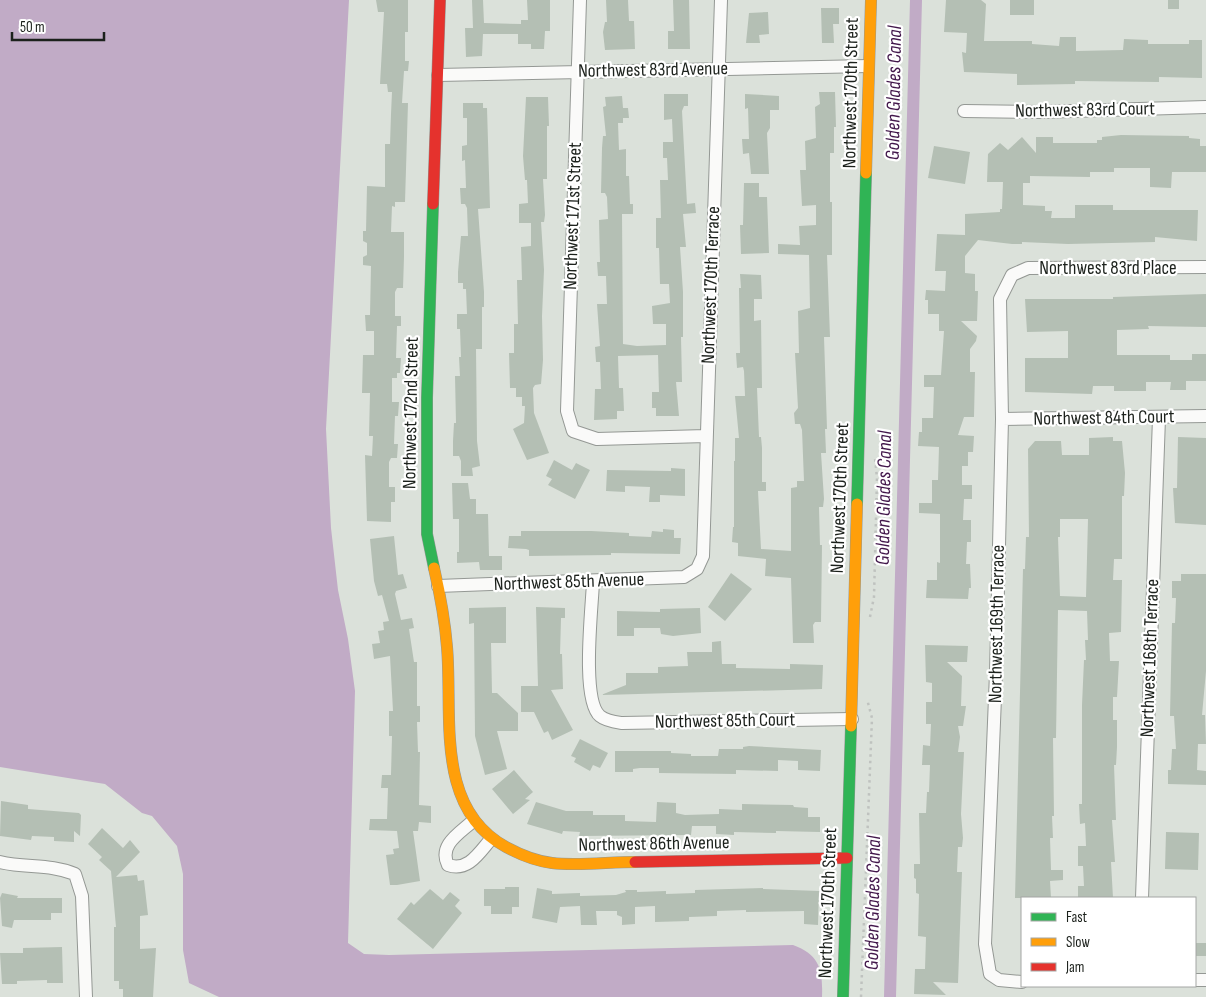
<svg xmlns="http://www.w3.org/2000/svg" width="1206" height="997" font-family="'Sofia Sans Condensed',sans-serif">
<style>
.water{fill:#c1abc6}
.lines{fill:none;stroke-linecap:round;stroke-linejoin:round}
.canal{stroke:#c1abc6;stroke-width:12}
.building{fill:#b4bfb4;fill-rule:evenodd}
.street-casing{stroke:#949894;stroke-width:14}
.fast-casing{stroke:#949894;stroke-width:12}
.slow-casing{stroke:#949894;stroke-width:12}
.jam-casing{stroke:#949894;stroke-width:12}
.path{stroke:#bfc2bf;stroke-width:2.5;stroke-dasharray:2.5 4;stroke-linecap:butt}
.street{stroke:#fafaf9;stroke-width:12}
.fast{stroke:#30b455;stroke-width:11}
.slow{stroke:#ff9f0a;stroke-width:11}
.jam{stroke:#e5322d;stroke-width:11}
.labels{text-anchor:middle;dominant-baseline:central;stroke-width:4.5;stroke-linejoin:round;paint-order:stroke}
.street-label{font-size:19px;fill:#1c211c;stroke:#fff}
.water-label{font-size:20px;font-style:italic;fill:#42174b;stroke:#fff}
</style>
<rect width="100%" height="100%" fill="#dbe1da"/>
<path class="water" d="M0,0H349L326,429L331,528L338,590L348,639L355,691L348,943L364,954L389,955L793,945C820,955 823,970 822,997H219L189,983L183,950V874L177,846L152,816L142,813L105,784L0,767Z"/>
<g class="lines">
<path class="canal" d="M890,997L916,0"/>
</g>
<path class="building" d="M376,0H408V32H405V61H409L408,71H404L402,103H408L405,202H395V207L392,206L391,232H404V257L403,288H397L395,292V316H401V326H397L396,358H401L400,373H397V378H392V402H399L398,416H395L394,444H398L397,458H391L389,462V487H395V502H391V522L367,521L365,455L372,456L373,436H369L370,393H362L363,355H374V331H366L365,315H370L371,266L363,265V257L367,255V243L363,241V231H366L367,186L385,187V144H390L391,114L392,92H388L387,84H380L384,12H378Z
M472,0H483L484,23L521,24V20H528L527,0H550V31H545L544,49H531V44H518V34H483L482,56L466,57L465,28H473Z
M606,0H628L629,21H634L635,49L605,50L603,32L605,22H607Z
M673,0H689L690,49H668V31H674Z
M946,0H981L986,4L984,41H1032V44L1059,46L1060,37H1076V51L1123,50L1124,39L1148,40V44H1189V40H1202V78L1159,77V82L1075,81V84L1017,85V74L964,72L962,52L966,53L967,33L944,32Z
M1010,0H1034V15H1010Z
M1168,0H1179V9H1168Z
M821,8H839V24H833L834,43H822Z
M768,12L769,34L759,35L760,43H746L749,13Z
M819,92H835L836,127H834V153H830V202H832V255H827L830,337H824L827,429H825L826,453H821L824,499L823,507H819L820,545H822L821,622H815L813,625L814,643H793L791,578L765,576L766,559L738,556V543L732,542L733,527H734V461H735V438H739L735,396H745L744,371L743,367L737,368L736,353H740L739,288H741L740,274L761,275L762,299H754V321L761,320L762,388H757L759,437H761L762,448V482H766V491H758L761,549L791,551V488L797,487V481H804L802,430L800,424H795L794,413L798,408L795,353H799L798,311L810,308L809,255L778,254V244L800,245L799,226L816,225V205L802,206L800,170H806L805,141L816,138L815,107L820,104Z
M664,94H688V106H684L682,111L687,204L695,203L696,213L683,214L686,247H680L683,292V337H681L682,382H676L679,416H656V408H652V392H659L658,355L618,356L619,388H623L624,411H617V419L594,420L595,389H601L600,362H596L595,347L600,346L597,304H607L606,276H598L597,262H600L599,220L608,219L607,197L605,193H601L602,148L603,136H606L603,107L606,106L605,97L622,96L623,108H628L629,118H623V123H618L619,150L626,149V176H629L630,204H633V214H622L623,344L637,346L666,345V324H653L652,306L670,303L669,284H660L659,248H656V218H661L660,180H668L667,158H663V142H673L672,119L664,120Z
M745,94L779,96V110H770V128L767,133L769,174H751L749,153L743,154L742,139H749L748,108L745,109Z
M526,97H548L549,126H547V179H543L545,215L544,222H541L544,270L542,316L543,360L541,384L535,385L533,388L534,413L549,453L527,460L513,429L524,423L525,406H522V397H516V388H510L509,353H514V324H518L517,280H522L521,247L531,246V223H519V204L528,203L527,180H525L523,156Z
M463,103H483V108H487L490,208L478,209L484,292V307H482V349H476L477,441L480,466L472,468L473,476H461V461L459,456H453V441L454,423H456L455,376H460L459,357H461L460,329H457V314H467L466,289H463V283H458V272L461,236H468L467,208L465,204H461L460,188H466L465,160L462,161V146L467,145V118H463Z
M1121,135L1189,136V138L1200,139V146H1206V172H1172L1171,188L1150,187V168H1114V172H1090V177L1030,176V183H1023V205L1045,206V211H1052L1051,218H1075V205H1113V210H1198L1197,241L1155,237V242L1068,244L1022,242V244H1012L978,240L965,256V273L975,274V291H978L977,321H961L977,336L976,341L970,349V372H975L974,417H964L958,435L974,436L973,452H968V466H962V485H972V499H964L963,520H971V542H967L966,564H970L971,588H969L968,599L926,598L927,580H937V562L940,563V514L919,513V503H932V480H938L939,447L918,446L919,432H922V418H933L934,387H924V375H941L944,331H939V314H928V300H925L926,290L945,291L946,271H935L937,234L965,235V214L1000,212V209H1002L1003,182H987L988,154L1000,143L1008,150L1022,137L1036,153V137H1053V143H1097V140H1102V137Z
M934,146L970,152L965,184L928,178Z
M744,183H759V197H767L769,253L741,254L740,225H743Z
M1206,294V327L1148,326L1149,329L1117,330V355H1170V360H1192V354H1206V381H1186V390H1170L1171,382H1146V391H1114V386H1093L1092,394L1025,392V358H1068V331L1027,332L1025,299H1113V297Z
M1113,437V441H1122L1125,473L1124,496H1122V559H1114L1113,580H1122L1121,632L1109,633L1110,661H1119L1117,697H1113V720H1117V747L1116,765H1114L1116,820H1112L1115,862H1111L1113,898H1078V886H1084L1083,866H1078V846H1086L1085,823L1080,824L1079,804H1082V705L1084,660H1086L1085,640H1088L1087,611L1058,610L1056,738H1053L1054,816H1052L1053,838H1050L1051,870H1063V880L1050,881L1051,898H1015L1023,569H1025L1026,537H1029L1028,449L1035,441H1061L1062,455H1089V438ZM1060,519H1088L1086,597L1060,596L1058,537H1060Z
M1178,437L1206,438V525L1175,523L1173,488H1177Z
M554,460L572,470L576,463L590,470L575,499L548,485L552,479L546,476Z
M671,468L685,469V496L660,495V502H649L650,487L625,486V492L606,491L607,470L671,471Z
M452,483H468L470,499H476V514H488L489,556H502V570H480L479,562L457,563V552H459V519H453Z
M663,529L674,530V538H681L680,554L611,553V555L529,556V550L526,549L508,548L509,536H521V531H591L629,533V536L651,537L652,531L663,532Z
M394,536L398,575L403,574L407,588L396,591L395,594L401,620L412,618L414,628L409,629L414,662H417V706H420V722H417L418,752H420L419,805L431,806V823L419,822L418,831H413L420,881L397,885H390L386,855L394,854L393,849L399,848L397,831L369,830L370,819H387L388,788H381L382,775H391L392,736H389V711H393L390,656L374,659L372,644L380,643L378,631L384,630L383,622L389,621L382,595L378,596L374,581L370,539Z
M731,573L752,589L725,621L708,607Z
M1181,574H1206V671L1202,715H1205L1206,744H1198L1197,770L1206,771V785L1168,784V770H1171L1172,749H1176L1174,716H1170L1172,623H1175L1176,598H1172V581H1181Z
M506,607V643H491L492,693H497L518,713V731H497L507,769L485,775L475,736L474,623L469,624V608Z
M536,607L565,608V618H561L560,654H562L563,689L551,690L573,730L552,740L548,731L544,733L534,712H521V686H538Z
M700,608L701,633L673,636L661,634L660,628H634V636H617V611L660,612V609Z
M721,641L722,664H736V668L790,669V664L823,665L822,689L601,695L626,685V673H658V667L688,666L687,652H712V642Z
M925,645L968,646L967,662H947L962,676L961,706H966L963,726H958L960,737L958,752H964L961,814L963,838L962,847H958L957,872H962L958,983L933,982L946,995L914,994L915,969H925L926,937L918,936L919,894L916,893V879L914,878V864H920L919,813H926L927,792H929L930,765H922L923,745L930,746L931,724H926V702H932V683L926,682Z
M580,739L608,753L600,768L593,765L590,771L574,762L576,758L571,756Z
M749,746L821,750L820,771L798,770V761L778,760V771L736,770V774L659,773V768H640L633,769V772H615V751H671V753L691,754V756H718L719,749H743V747Z
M514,770L533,792L525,799L530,800L513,814L492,789Z
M1,801L28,805V809L79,813L81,815L80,836L74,831V842L54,841V837L32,836L31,840L0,836Z
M536,802L566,811H593V815H625V821L656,822L657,802L676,803V813L685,815L719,814V809L742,810V804L793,805L794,807L808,808V817H820V832L776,831V833L734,832V835L716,834V826H692L691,835L579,836L580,832L563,831L562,834L527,824Z
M102,828L123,848L130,840L140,852L116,877L137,875L138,881L144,880L148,915L140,916V949L156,948L153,997H123V989H119V981H114V927H116L111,871L99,860L102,857L88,844Z
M1166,832L1199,833L1198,870L1165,869Z
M505,887H519V907H512V914H491V906H484V889H505Z
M537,888L552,891V894L580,893V896L616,895L626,892L625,890H637V892L666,891V894L695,893V890L763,888V889L819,891L818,925L804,924V911L746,912V910L717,911V916L689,917V921L655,922V906L635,907V924L622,925V917L617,915V911H596L597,925H581L580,906L560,907L557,923L532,918Z
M430,889L443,900L450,892L460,900L455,906L462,913L433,949L397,919L411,902L414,905Z
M2,893L18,896L17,898H62V913H51V920H14L12,928L2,926L0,898Z
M1195,943H1206V956H1195Z
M62,947L63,983H47V980L17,981V984H2L0,953H23V948Z"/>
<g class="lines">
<defs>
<path id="street" d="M580,0L567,411L573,431L597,439L706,436
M438,75L868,66
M964,111L1039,112L1206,107
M1002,419L1206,416
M593,582C592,608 581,700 600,716C606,721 615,722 622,723L852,719
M438,586L684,577L697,569L703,556L721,0
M473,821C460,833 438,845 448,865C468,872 479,853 491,839
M0,862C26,868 51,864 75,874L82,896L86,997
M1142,898L1159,418
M1195,980H1206
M1022,982L999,980L990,974L985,944L996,673L1002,419L1000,299L1012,275L1028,268L1206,267"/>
<path id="fast" d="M433,204L427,398V534L434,568
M857,504L866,173
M843,997L851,726"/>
<path id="slow" d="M866,173L871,0
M434,568C440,594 445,621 447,647C453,715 434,808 506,847C519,854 536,861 552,863C577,866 609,862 635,862
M851,726L857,504"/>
<path id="jam" d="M433,204L440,0
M635,862L847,858"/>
</defs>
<use href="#street" class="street-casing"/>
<use href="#fast" class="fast-casing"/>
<use href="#slow" class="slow-casing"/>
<use href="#jam" class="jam-casing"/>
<path class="path" d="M870,617L874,597L877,478L875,458
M861,997L872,718L867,699"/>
<use href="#street" class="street"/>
<use href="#fast" class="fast"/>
<use href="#slow" class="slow"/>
<use href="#jam" class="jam"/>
</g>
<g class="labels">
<g class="street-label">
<text transform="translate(653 70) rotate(-1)">Northwest 83rd Avenue</text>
<text transform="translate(851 93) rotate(-89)">Northwest 170th Street</text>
<text transform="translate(1085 110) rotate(-1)">Northwest 83rd Court</text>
<text transform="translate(573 216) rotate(-88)">Northwest 171st Street</text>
<text x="1108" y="268">Northwest 83rd Place</text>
<text transform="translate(711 285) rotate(-88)">Northwest 170th Terrace</text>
<text transform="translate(411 413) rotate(-89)">Northwest 172nd Street</text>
<text transform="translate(1104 418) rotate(-1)">Northwest 84th Court</text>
<text transform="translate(840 498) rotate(-88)">Northwest 170th Street</text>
<text transform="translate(569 582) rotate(-2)">Northwest 85th Avenue</text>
<text transform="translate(997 624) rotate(-89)">Northwest 169th Terrace</text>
<text transform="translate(1150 658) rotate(-88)">Northwest 168th Terrace</text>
<text transform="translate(725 721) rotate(-1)">Northwest 85th Court</text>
<text transform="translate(654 844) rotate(-1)">Northwest 86th Avenue</text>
<text transform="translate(828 903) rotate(-88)">Northwest 170th Street</text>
</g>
<g class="water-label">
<text transform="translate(894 93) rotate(-89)">Golden Glades Canal</text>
<text transform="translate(884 498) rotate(-89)">Golden Glades Canal</text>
<text transform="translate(873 903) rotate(-89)">Golden Glades Canal</text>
</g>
</g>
<rect x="1021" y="897" width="175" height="90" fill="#ffffff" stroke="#a4a6a4"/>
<rect x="1031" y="913" width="25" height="8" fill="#30b455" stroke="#a4a6a4"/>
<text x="1066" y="922" font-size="15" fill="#1c211c">Fast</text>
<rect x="1031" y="938" width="25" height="8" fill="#ff9f0a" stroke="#a4a6a4"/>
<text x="1066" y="947" font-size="15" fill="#1c211c">Slow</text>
<rect x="1031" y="963" width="25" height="8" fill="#e5322d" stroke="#a4a6a4"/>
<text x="1066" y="972" font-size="15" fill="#1c211c">Jam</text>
<path d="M12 32v8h92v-8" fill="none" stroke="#1c211c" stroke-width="2.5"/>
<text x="20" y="32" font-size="15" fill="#1c211c" stroke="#ffffff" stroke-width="4" paint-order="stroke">50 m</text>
</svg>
